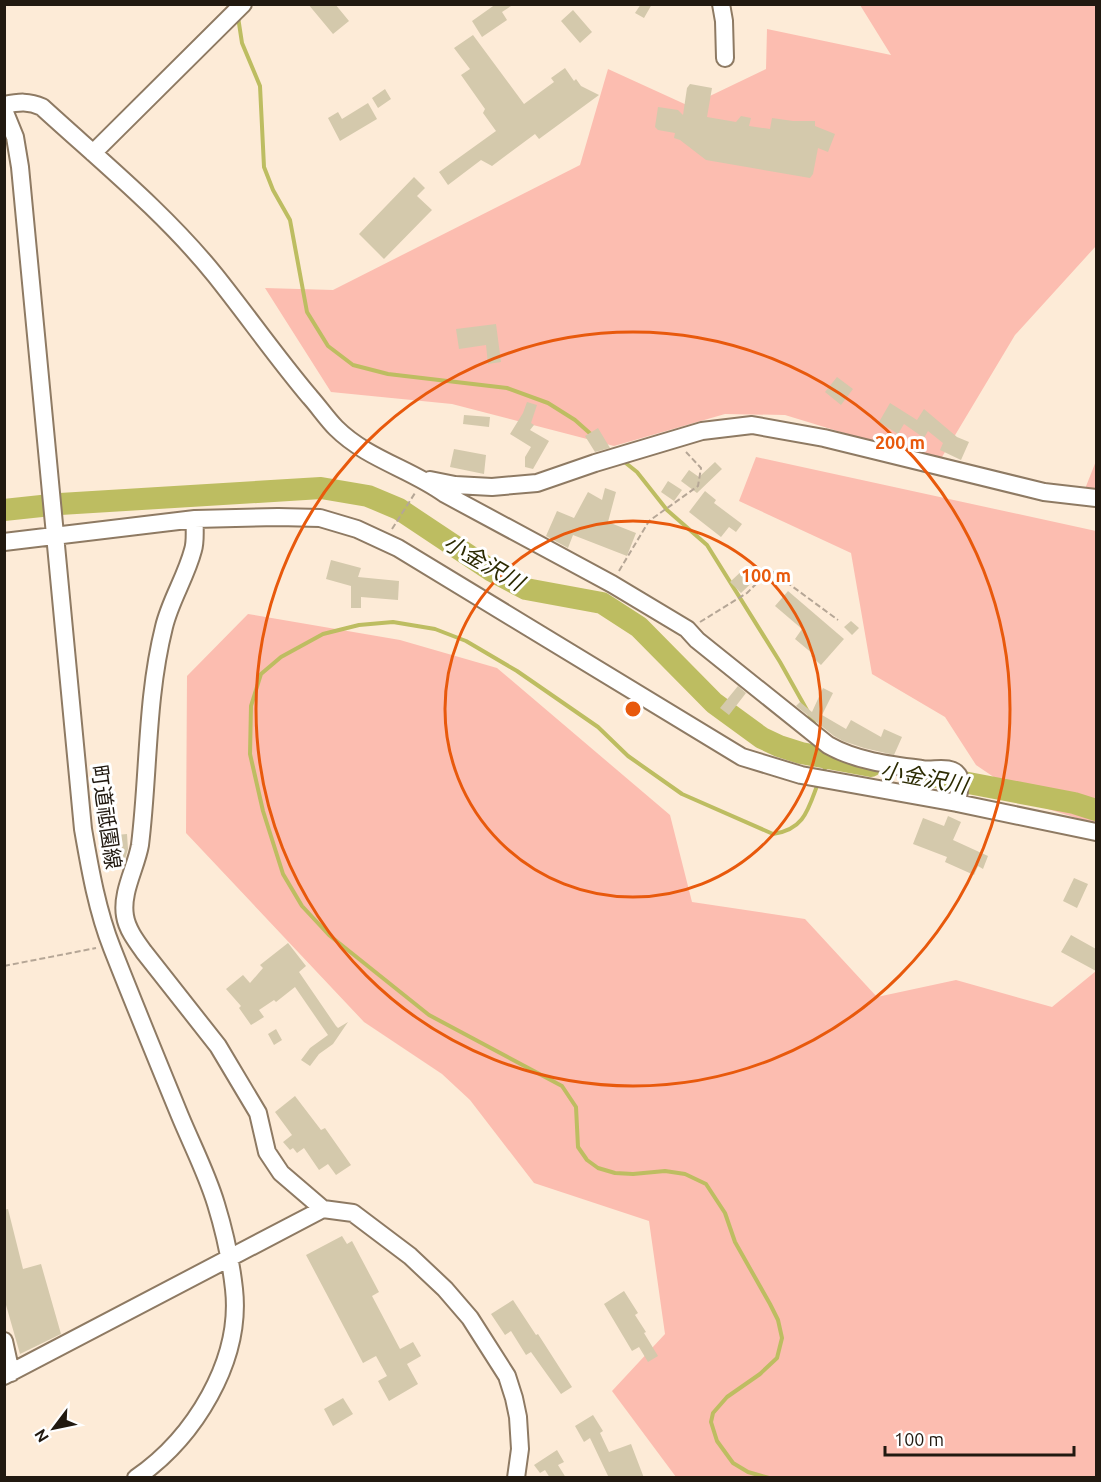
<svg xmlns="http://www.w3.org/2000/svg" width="1101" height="1482" font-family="Ubuntu,'Noto Sans JP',sans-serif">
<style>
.green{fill:#fcbdb0}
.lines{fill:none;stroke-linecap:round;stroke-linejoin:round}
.stream{stroke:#bdbd61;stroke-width:4}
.river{stroke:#bdbd61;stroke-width:22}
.building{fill:#d4c9ac}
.minor-casing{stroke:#8e7a63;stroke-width:20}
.path{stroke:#b5a696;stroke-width:2;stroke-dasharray:6 3;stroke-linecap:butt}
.minor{stroke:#fff;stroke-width:16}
.ring{fill:none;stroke:#e8590c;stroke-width:3}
.labels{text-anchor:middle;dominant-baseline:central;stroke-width:6;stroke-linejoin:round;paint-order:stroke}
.street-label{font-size:21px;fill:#211910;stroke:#fff}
.water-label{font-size:22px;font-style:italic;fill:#2c2b02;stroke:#fff}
.centre{fill:#e8590c;stroke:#fff;stroke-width:3}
.ring-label{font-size:18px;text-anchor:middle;font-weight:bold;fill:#e8590c;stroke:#fff;stroke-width:6;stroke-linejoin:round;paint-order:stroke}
</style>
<rect width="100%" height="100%" fill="#fdebd7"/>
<path class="green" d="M860,5H1096V246L1015,335L939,462L785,415L725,414L614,446L452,404L331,392L265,288L333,290L580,165L608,69L689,106L766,69L767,29L891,55Z
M756,457L1096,531V824L1035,805L976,765L945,717L872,674L851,553L739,501Z
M1096,461V496L1083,494Z
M248,614L400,640L497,668L670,815L692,902L805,919L877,997L956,980L1052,1007L1096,971V1477H676L612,1391L665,1334L649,1221L534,1183L470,1100L442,1074L364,1022L186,833L187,676Z"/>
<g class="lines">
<path class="stream" d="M238,17L242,43L260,86L264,167L273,190L290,220L307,312L328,346L353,365L388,374L507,388L548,403L575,420L593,436
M622,460L637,472L667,510L707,545L780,662L817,728
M822,774L830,759L825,749
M769,1478L748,1472L733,1463L717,1441L711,1422L713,1413L727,1397L760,1374L777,1358L782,1338L778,1320L770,1304L735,1242L725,1213L706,1184L685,1174L665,1171L633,1174L615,1173L598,1168L587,1160L578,1147L576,1107L562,1086L429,1015L329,935L302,906L283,874L263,811L250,754L251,706L261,674L281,657L323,634L359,625L393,622L435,629L466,641L517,671L598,727L628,756L682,794L773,834C804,830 808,810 818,783"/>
<path class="river" d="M4,510L60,504L321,488L368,496L399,509L492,571L526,589L602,603L639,627L714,703L762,738L779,746L801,753L871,766
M910,772L1074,803L1096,810"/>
</g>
<path class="building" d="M308,4H335L349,21L333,34Z
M496,4H514L502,12L507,20L482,37L472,21Z
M641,4H652L644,18L635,13Z
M573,10L592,32L580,43L561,21Z
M473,35L524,104L554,82L551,78L565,68L574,81L576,79L581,86L599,95L539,139L535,134L492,166L481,160L448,185L439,172L496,131L483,113L485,109L461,75L470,69L454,48Z
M690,84L712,88L707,117L736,122L741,116L751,118L749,126L770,129L772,118L793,121H815V126L835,134L828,152L818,148L813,174L810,178L706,160L680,140L674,138L675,133L658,130L655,127L658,107L678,110L683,115L687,88Z
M385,89L391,99L378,108L372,98Z
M368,103L377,119L340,141L328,118L338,112L342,119Z
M414,177L425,188L417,196L432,210L384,259L359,234Z
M496,324L501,362L488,364L486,345L459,349L456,329Z
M837,377L853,389L841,405L825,392Z
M527,402L537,405L531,423L534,425L530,430L549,441L533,469L525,467V457L531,447L510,434L523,413Z
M890,403L917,420L924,409L957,437L969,442L961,460L940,450L943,443L928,431L924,438L904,424L898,434L879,422Z
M464,415L490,417L489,427L463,424Z
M598,428L610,448L595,452L585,436Z
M454,449L486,455L484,474L450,467Z
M715,462L722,469L697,493L681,481L689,470L699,477Z
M668,481L682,490L674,501L661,492Z
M605,488L616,492L608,522L636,533L627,556L573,535L568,548L546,536L557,511L574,518L588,492L602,500Z
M705,491L716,500L714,503L742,524L736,532L729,527L721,537L689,512Z
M331,560L361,568L358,577L399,581L398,600L361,597V608H351V586L326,579Z
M747,566L758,577L741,593L730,582Z
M788,591L844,639L821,665L811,656L813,654L795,639L802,629L775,606Z
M851,621L859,628L852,635L844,627Z
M738,686L746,693L729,715L720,708Z
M823,688L833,693L822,715L846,729L851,720L881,737L884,729L902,737L894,755L864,748L843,741L834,736L796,706L800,702L812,712Z
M948,816L961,822L953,840L988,856L983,869L978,866L974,875L945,862L947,857L913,844L923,818L944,826Z
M127,834L128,849L123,866L108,867L105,836Z
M1074,878L1088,884L1077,908L1063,901Z
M1071,935L1096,949V971L1061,952Z
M288,943L306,966L299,972L336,1026L338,1028L348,1022L333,1044L319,1054L310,1066L301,1060L310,1048L328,1035L295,987L276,1002L274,1000L259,1010L264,1017L251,1025L239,1008L241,1006L226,989L243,975L250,983L263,968L260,965Z
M276,1029L282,1040L274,1045L268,1034Z
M295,1096L321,1130L325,1128L351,1165L336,1175L328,1164L319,1170L304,1148L297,1153L293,1148L290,1150L283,1142L292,1135L275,1112Z
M8,1209L23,1269L41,1264L61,1334L20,1354L4,1298V1210Z
M342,1236L347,1244L352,1241L379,1292L372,1296L400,1349L413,1342L421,1356L407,1364L418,1384L389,1401L378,1381L387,1376L376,1356L363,1363L306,1255Z
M624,1291L638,1313L635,1315L646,1332L644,1333L658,1356L648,1362L639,1347L632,1351L604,1304Z
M513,1300L536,1335L538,1334L572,1387L561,1394L531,1352L526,1355L511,1331L505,1335L491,1314Z
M343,1398L353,1414L333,1426L324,1409Z
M593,1415L603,1431L600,1433L609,1452L631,1444L644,1478H609L590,1438L584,1442L575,1426Z
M557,1450L564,1462L558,1465L566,1478H550L545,1470L540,1473L534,1465Z"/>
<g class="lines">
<defs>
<path id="minor" d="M721,4L724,21L725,58
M4,105C19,102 29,101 42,107C101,161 165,213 215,275C247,315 277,358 310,397C319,407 327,419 336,428C367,459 411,469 445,494L612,584L687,629L697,640L828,745C856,761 890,765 922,769C933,771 951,765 958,775C962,781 958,795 957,803
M4,110L15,137L20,167L83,829C90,869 97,910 112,948C134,1004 157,1060 180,1116C192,1145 207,1174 216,1204C224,1230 231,1262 234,1289C242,1361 194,1438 136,1478
M93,153L243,4
M430,480L455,485L492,487L537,483L595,463L702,431L752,425L824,438L1044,492L1096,498
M195,519C194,529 196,541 193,550C186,577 170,601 164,627C146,699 149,772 140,845C136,868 121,892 125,916C127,929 136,941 144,952L218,1046L258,1113L267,1152L281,1173L323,1209L353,1213L410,1256L445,1289L470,1318L507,1376L514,1398L518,1417L520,1449L516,1478
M4,542L195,519L278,517L320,518L357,529L398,548L742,757L801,775L957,803L1096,832
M4,1341L11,1373
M4,1376L323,1209"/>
</defs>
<use href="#minor" class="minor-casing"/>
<path class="path" d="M392,529L415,493
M619,571L649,521L698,486L701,468L686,452
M700,622L747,593L770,570L838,620
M4,966L96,948"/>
<use href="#minor" class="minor"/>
</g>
<g class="ring">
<circle cx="633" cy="709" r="188"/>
<circle cx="633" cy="709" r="377"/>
</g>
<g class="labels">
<g class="street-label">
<text transform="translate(107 817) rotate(82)">町道祗園線</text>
</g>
<g class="water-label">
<text transform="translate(484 562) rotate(30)">小金沢川</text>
<text transform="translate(924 777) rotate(11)">小金沢川</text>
</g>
</g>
<circle cx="633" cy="709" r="9" class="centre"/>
<g class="ring-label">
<text x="900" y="449">200 m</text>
<text x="766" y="582">100 m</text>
</g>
<rect width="1101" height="1482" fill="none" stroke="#211910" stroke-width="12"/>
<g transform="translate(54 1428) rotate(238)" stroke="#ffffff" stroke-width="4.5" paint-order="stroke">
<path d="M0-4.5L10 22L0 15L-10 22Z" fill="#211910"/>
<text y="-9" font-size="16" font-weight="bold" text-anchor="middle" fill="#211910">N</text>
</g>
<path d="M885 1446v9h189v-9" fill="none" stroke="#211910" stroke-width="3"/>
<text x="894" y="1446" font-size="18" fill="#211910" stroke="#ffffff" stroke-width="4.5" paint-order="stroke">100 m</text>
</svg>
